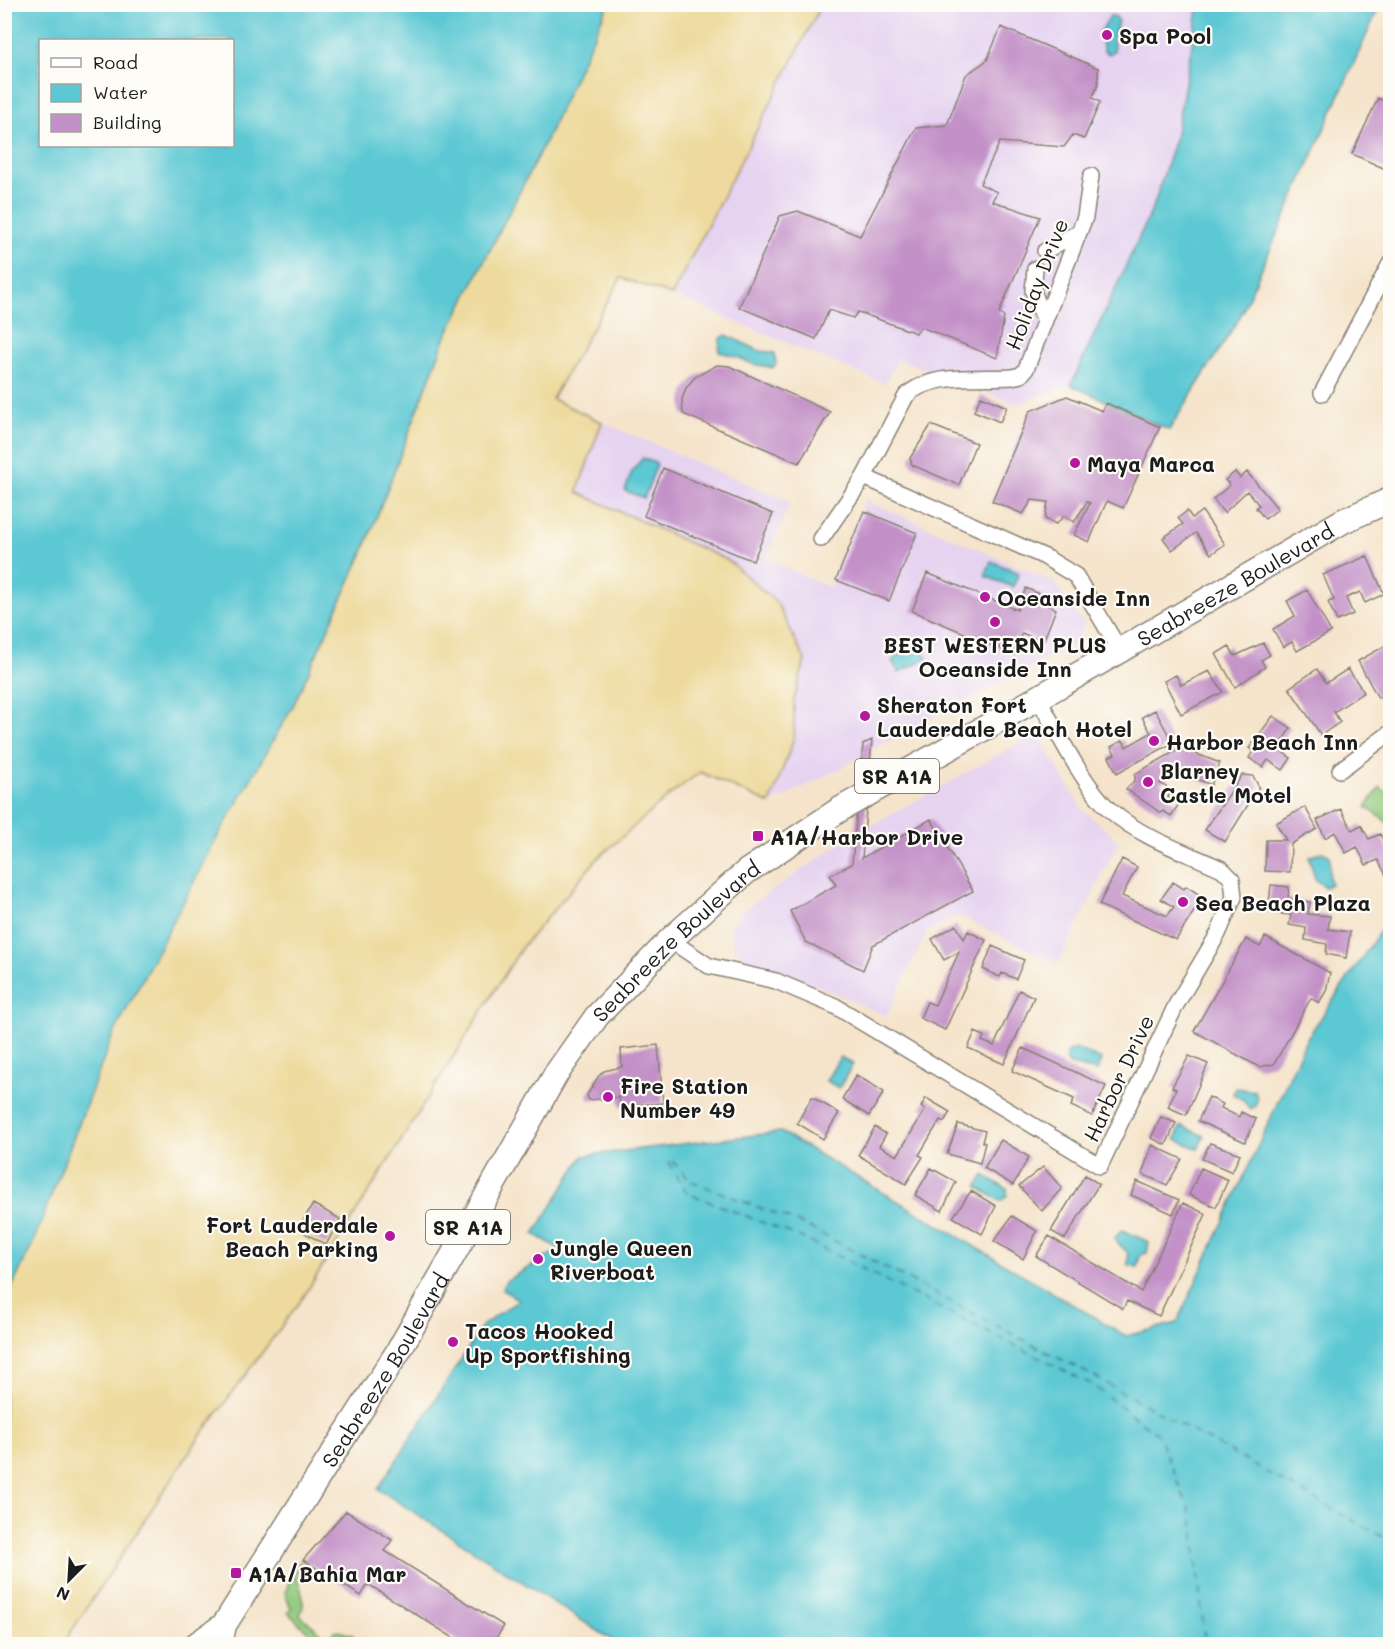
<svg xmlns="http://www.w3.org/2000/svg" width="1395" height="1649" font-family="Mali,sans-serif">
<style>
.built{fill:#e6d3f0}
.green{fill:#8fc87c;stroke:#56724c;stroke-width:1.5}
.sand{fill:#eeda9e;stroke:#857b5d;stroke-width:1.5}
.water{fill:#5cc8d3;stroke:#3c7278;stroke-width:1.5;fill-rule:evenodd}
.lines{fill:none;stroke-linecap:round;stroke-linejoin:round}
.ferry{stroke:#366165;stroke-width:1.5;stroke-dasharray:8 6;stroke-linecap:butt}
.building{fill:#c391c7}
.minor-casing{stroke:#888074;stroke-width:18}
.primary-casing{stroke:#888074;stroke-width:27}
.minor{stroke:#fff;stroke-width:15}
.primary{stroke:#fff;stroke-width:24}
.poi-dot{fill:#b5179e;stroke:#fdfcf7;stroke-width:2}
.labels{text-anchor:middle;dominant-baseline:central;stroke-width:4.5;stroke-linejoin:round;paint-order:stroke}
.shield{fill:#fdfcf7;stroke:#605f5e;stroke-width:1.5}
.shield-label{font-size:20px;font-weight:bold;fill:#1c1c1c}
.poi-label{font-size:21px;font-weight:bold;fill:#1c1c1c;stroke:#fdfcf7;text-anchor:start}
.street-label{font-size:21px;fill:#1c1c1c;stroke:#fdfcf7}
</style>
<rect width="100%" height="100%" fill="#fdfcf7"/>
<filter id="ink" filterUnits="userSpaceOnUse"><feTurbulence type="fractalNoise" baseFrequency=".0167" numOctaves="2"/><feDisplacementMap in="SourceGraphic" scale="12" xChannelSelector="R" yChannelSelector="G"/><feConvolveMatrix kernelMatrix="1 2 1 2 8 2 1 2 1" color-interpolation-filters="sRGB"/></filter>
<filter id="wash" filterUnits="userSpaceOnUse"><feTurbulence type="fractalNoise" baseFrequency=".008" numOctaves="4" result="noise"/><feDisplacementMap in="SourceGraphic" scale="24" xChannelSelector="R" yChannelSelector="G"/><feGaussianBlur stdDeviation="1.35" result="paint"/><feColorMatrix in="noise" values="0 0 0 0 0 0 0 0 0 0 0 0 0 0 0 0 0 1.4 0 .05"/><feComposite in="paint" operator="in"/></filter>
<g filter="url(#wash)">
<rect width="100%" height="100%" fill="#f5e4cb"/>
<path class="built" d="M821,5H1199L1175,139L1154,205L1071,385L1017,404L898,359L885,384L672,295Z
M602,422L790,502L766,559L829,587L865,500L1054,582L1084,624L1077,643L871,750L863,830L1037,733L1083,810L1119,841L1058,964L958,915L927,932L886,1016L805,980L745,959L733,944L731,928L741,912L855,833L862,757L770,804L794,738V700L805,660L577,491Z"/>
<path class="green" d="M1380,787L1390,795V824L1366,807Z
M301,1560L296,1573C299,1586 308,1601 300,1615L328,1639L335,1630L353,1635L354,1644C320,1645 311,1637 288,1612L291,1608L285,1593L293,1571Z"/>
<path class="sand" d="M608,5H821L672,295L621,278L552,399L602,422L577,492L729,561L777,603L805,660L794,700V738L770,804L700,772L670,795L598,858L522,947L304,1296L198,1439L63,1644H5L4,1302L32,1245L113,1035L217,838L294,704L364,550L445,338L546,140Z"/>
<path class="water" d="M5,4L608,5L546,140L445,338L364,550L294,704L217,838L113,1035L32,1245L5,1302ZM40,40H232V146H40Z
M1199,5H1380L1239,319L1169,430L1071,385L1154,205L1175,139Z
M1110,16L1116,17L1118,21L1113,38L1114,51L1109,54L1104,51L1100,33Z
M726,335L760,351L775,353L776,365L772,368C764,365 754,366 748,362C735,356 732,355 719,352L720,339Z
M643,458L657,464L644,498L625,491L632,471Z
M991,561L1019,573L1013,587L985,576Z
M912,643L920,645L927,658L899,673L892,661Z
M1321,852L1329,855C1332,865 1327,874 1331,884L1325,887L1315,879L1309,857Z
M1390,917V1644H618L378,1489L483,1325L519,1300L502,1289L506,1281L560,1249L534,1234L583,1156L781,1132L1126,1336L1177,1323L1307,1038Z
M1077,1049L1101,1060L1097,1071L1070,1065L1065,1059L1069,1051Z
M840,1057L853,1064L839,1088L826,1081Z
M1236,1088L1255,1091L1257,1098L1256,1106L1250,1109L1242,1099L1233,1094Z
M1181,1126L1204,1136L1198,1149L1175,1139Z
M984,1175L1007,1189V1196L1000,1201L977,1187Z
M1122,1230L1149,1242L1147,1253L1140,1255L1138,1267L1128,1265V1253L1114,1239Z"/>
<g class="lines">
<path class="ferry" d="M672,1161L691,1181L804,1225L1097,1378L1390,1541
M669,1162L687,1193L800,1237L1093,1385L1158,1435L1192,1516L1205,1644"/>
</g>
<g id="blocks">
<path class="building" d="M1001,27L1098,68V85L1092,98L1100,102L1084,139L1073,135L1064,147L1000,142L980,184L997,192L992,201L1040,217L999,313L1004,317L997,358L921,327L916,333L858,312L853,318L829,310L816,339L739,307L780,216L798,211L860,236L916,128L947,125L966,75L987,60Z
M1378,98L1390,104V171L1352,154Z
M717,365L729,366L830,412L799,463L683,414L682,399L686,388L695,377Z
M981,396L1007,407L1000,422L974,411Z
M1067,396L1102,411L1106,403L1160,427L1123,508L1107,501L1089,542L1074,535L1090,503L1087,502L1074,522L1064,516L1056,524L1045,519L1048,502L1032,500L1023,514L992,501L1030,411Z
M931,425L976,443L959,485L912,465L910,458Z
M663,468L773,514L753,561L644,516Z
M1235,472L1240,478L1247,472L1278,509L1265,519L1256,508L1259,505L1247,491L1224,513L1213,499L1230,485L1225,480Z
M864,511L917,533L889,601L836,580Z
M1187,511L1192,518L1202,511L1225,544L1211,554L1196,533L1172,550L1163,538L1183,524L1178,518Z
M1367,556L1384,594L1365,603L1360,592L1346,598L1353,614L1337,621L1328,602L1334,600L1323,575Z
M927,573L1017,610L1026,588L1046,597L1044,603L1056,609L1043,642L1022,633L1014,654L912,611Z
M1307,590L1331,632L1297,651L1292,642L1283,647L1273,629L1295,616L1287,601Z
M1263,643L1270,655L1261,660L1265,667L1235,687L1216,654L1229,646L1235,656Z
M1390,643V691L1378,698L1358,661Z
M1317,669L1326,683L1348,669L1364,692L1334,712L1340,722L1321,735L1289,688Z
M1209,671L1223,692L1181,714L1164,681L1176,675L1181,685Z
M1155,710L1173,743L1117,773L1109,757L1115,754L1111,747L1123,740L1126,747L1151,733L1142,717Z
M1273,716L1291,728L1277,748L1291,758L1283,770L1268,760L1263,767L1249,758L1253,751L1249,748Z
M872,740L862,858L931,819L973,891L873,945L863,970L806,942L790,911L836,885L830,875L852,864L863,744Z
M1181,748L1220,763L1211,785L1180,772L1160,783L1172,791L1168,797L1179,804L1171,816L1163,811L1161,813L1126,789L1135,780V774Z
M1242,775L1253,776L1259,787L1225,842L1205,830Z
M1305,807L1317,829L1291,844L1290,872L1265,871L1266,840H1286L1276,823Z
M1341,809L1352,830L1361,825L1369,839L1380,834L1390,853V878L1388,879L1378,860L1366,865L1357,847L1346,853L1335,832L1325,838L1317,820Z
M1122,859L1137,867L1122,896L1167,916L1174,907L1161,899L1173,882L1184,889L1186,886L1203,897L1176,940L1099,905Z
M1271,885L1289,887L1288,899L1310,902L1308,914L1330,916L1328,929L1350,932L1346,958L1326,954L1327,944L1305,940L1306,928L1289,925L1291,915L1268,912Z
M956,925L964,939L968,931L986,940L945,1030L920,1018L927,1002L935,1005L959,952L944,960L932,939Z
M1265,937L1330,973L1326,991L1319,1003L1311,998L1274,1064L1259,1067L1194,1031L1246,939L1260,947Z
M992,946L1024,960L1016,979L1002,973L1000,977L983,969Z
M1019,990L1034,997L1004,1064L968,1048L975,1032L984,1036L982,1041L994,1046Z
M658,1045L663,1103L620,1106L619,1097L589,1100L587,1095L598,1077L604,1071L622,1067L621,1049Z
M1023,1048L1106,1086L1092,1116L1071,1106L1074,1099L1012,1071Z
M1189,1056L1208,1064L1186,1115L1168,1107L1176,1089L1172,1087Z
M856,1075L884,1092L869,1116L842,1099Z
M812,1097L839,1113L823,1139L797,1123Z
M1209,1097L1223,1104L1221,1108L1239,1117L1241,1112L1256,1119L1245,1142L1198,1121Z
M926,1098L950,1112L944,1122L940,1120L919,1155L923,1157L906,1184L858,1155L875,1127L886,1134L879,1146L897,1156L925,1110L921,1107Z
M1161,1117L1176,1123L1166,1145L1151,1138Z
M958,1124L985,1131L982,1142L985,1143L980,1163L947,1154Z
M1001,1140L1029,1157L1013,1185L984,1168Z
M1210,1143L1240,1154L1232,1172L1202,1159Z
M1152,1145L1182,1159L1167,1185L1142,1174Z
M1043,1167L1062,1188L1042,1211L1019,1186Z
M931,1168L956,1182L942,1211L915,1195Z
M1201,1168L1228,1180L1216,1207L1189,1195Z
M1085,1175L1099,1184L1065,1239L1051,1231Z
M1137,1181L1179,1200L1173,1214L1131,1195Z
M971,1191L996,1206L982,1234L953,1217Z
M1183,1203L1206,1214L1159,1316L1127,1301L1123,1309L1036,1256L1049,1236L1141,1292Z
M313,1204L340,1219L326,1245L298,1229Z
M1012,1216L1037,1231L1023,1259L994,1241Z
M346,1511L392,1540L385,1551L504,1626L492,1644H463L368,1584L361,1596L303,1560Z"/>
</g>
</g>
<g filter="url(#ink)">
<use href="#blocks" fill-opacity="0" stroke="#888074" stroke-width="1.5"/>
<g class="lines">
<defs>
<path id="minor" d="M1045,251L1079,232
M1035,269L1033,291L1044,319
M1322,393L1390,264
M864,477L1045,557L1076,576L1120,651
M821,539L864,477L906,396C931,372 979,379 1012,377L1021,375L1026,369L1085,217L1091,176
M1340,770L1390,733
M670,940L709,966L776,981L835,1006L1100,1166L1176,1005L1218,934L1234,897L1232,879L1222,869C1185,852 1142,838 1111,811C1084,787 1057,731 1038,698"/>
<g id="primary">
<path d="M197,1644L224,1625"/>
<path id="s1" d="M220,1644L224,1625L399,1350L556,1074L597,1016L670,940L746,872L839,810L1038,698L1343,521L1390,500"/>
</g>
</defs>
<use href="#minor" class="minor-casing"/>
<use href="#primary" class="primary-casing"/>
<use href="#minor" class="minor"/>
<use href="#primary" class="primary"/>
</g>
</g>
<g class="poi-dot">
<circle cx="1107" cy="35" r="6"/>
<circle cx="1075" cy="463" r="6"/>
<circle cx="985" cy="597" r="6"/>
<circle cx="995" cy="622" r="6"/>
<circle cx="865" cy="716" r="6"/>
<circle cx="1154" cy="741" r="6"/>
<circle cx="1148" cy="782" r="6"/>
<rect x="752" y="830" width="12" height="12" rx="3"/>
<circle cx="1183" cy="902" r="6"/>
<circle cx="608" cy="1097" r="6"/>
<circle cx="390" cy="1236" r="6"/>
<circle cx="538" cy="1259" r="6"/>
<circle cx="453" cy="1342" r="6"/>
<rect x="230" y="1567" width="12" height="12" rx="3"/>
</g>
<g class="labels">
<g class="shield">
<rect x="855" y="759" width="84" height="34" rx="4.5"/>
<rect x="426" y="1210" width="84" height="34" rx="4.5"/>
</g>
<g class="shield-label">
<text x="897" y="776">SR A1A</text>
<text x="468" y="1227">SR A1A</text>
</g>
<g class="poi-label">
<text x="1119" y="35">Spa Pool</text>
<text x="1087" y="463">Maya Marca</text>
<text x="997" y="597">Oceanside Inn</text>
<text x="995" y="644" text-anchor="middle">BEST WESTERN PLUS<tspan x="995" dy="24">Oceanside Inn</tspan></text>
<text x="877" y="704">Sheraton Fort<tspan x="877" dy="24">Lauderdale Beach Hotel</tspan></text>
<text x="1166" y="741">Harbor Beach Inn</text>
<text x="1160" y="770">Blarney<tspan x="1160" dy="24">Castle Motel</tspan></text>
<text x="770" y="836">A1A/Harbor Drive</text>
<text x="1195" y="902">Sea Beach Plaza</text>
<text x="620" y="1085">Fire Station<tspan x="620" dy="24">Number 49</tspan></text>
<text x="378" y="1224" text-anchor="end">Fort Lauderdale<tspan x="378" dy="24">Beach Parking</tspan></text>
<text x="550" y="1247">Jungle Queen<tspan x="550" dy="24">Riverboat</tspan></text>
<text x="465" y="1330">Tacos Hooked<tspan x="465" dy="24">Up Sportfishing</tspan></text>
<text x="248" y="1573">A1A/Bahia Mar</text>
</g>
<g class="street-label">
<text transform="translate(1036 284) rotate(-69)">Holiday Drive</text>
<text stroke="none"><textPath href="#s1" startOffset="1509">Seabreeze Boulevard</textPath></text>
<text stroke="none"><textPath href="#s1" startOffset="843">Seabreeze Boulevard</textPath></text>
<text transform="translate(1118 1078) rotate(-65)">Harbor Drive</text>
<text stroke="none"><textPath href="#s1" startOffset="321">Seabreeze Boulevard</textPath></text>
</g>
</g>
<rect width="1395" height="1649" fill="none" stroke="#fdfcf7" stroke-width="24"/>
<rect x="39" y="39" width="195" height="108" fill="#fdfcf7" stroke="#a3a29f" stroke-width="1.5"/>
<rect x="51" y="58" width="30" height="9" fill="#ffffff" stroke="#a3a29f" stroke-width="1.5"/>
<text x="93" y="69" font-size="18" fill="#1c1c1c">Road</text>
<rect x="51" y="84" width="30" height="18" fill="#5cc8d3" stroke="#a3a29f" stroke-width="1.5"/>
<text x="93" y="99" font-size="18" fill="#1c1c1c">Water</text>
<rect x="51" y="114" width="30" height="18" fill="#c391c7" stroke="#a3a29f" stroke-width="1.5"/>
<text x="93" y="129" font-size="18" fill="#1c1c1c">Building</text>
<g transform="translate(69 1580) rotate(204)" stroke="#fdfcf7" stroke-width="4.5" paint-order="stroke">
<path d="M0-4.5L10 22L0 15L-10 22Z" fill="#1c1c1c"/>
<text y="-9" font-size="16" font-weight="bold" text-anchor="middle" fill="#1c1c1c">N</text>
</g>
</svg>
